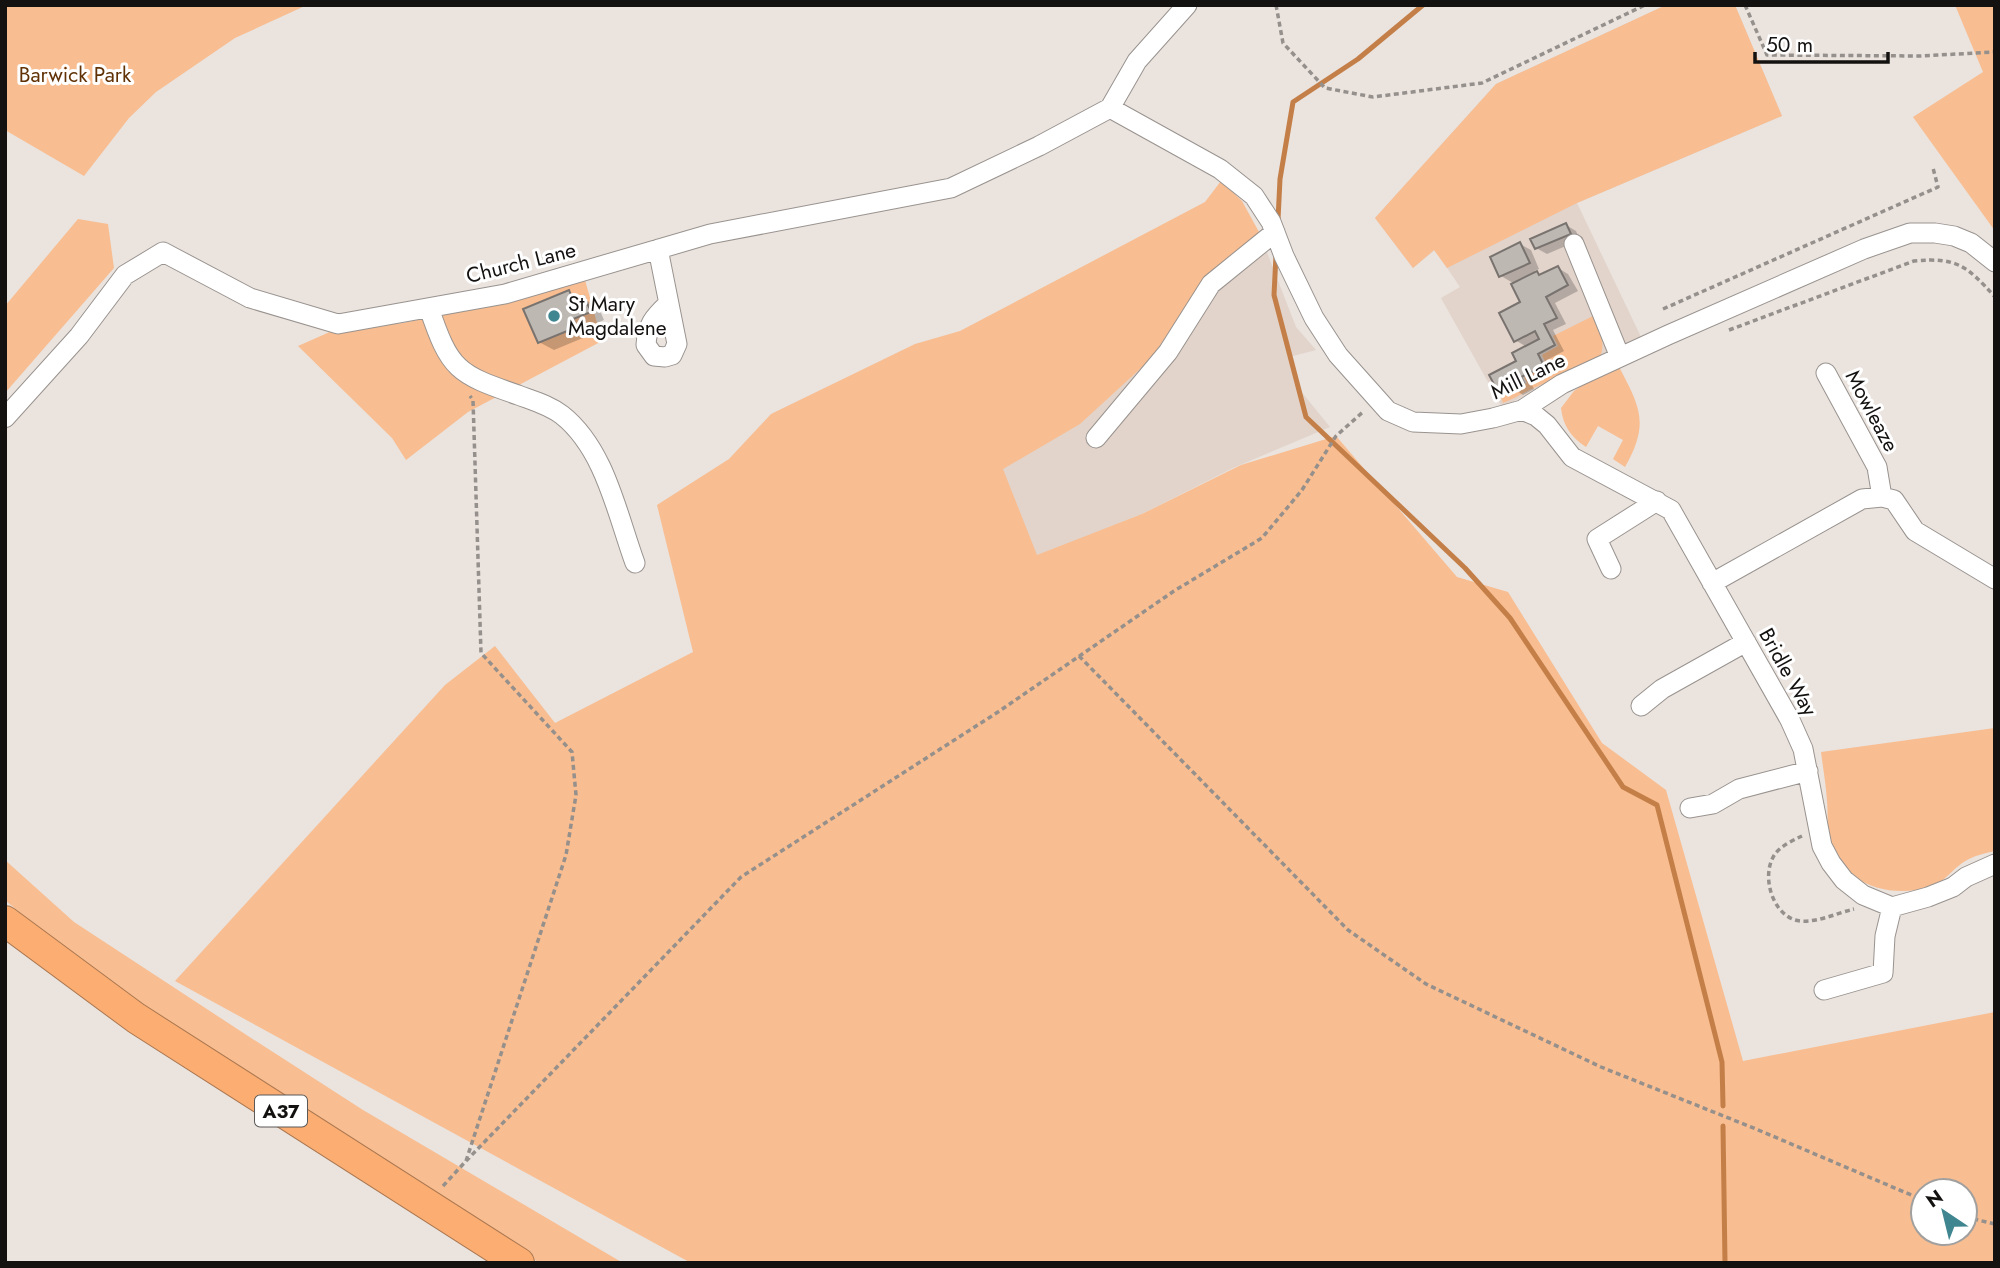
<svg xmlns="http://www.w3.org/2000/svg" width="2000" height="1268" font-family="Jost,sans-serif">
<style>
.built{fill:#e2d4cb}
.green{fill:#f8bd90;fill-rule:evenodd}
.shadow{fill:#0003}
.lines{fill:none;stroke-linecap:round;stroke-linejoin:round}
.stream{stroke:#c47f48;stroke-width:5}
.building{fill:#beb8b3;stroke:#79736f;stroke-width:2}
.minor-casing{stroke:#99938f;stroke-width:21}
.highway-casing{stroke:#aa7750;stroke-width:32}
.path{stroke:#95908c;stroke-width:3.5;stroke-dasharray:5 3.5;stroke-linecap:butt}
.minor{stroke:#fff;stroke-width:19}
.highway{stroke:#fbad72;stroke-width:30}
.poi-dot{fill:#408690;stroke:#fff;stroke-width:2.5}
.labels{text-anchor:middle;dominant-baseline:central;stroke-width:6;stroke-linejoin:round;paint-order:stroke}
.shield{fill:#fff;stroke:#5a5958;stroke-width:2}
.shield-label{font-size:19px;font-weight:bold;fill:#141210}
.park-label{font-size:21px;fill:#603206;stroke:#fff}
.street-label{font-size:21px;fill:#141210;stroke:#fff}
.poi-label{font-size:21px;fill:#141210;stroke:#fff;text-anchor:start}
</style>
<rect width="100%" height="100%" fill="#eae3de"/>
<path class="built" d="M1666,5H1735L1782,116L1577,203L1641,337L1502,407L1441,298L1460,287L1435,250L1413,268L1375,218L1496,84Z
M1259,232L1296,327L1316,350L1289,357L1295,384L1330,427L1233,468L1142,514L1037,556L996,473L1198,287L1243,252Z"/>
<path class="green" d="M5,5H307L235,38L156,92L129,118L84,176L5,130Z
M1666,5H1735L1782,116L1577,203L1447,268L1434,250L1413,268L1375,218L1496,84Z
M1955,5H1995V231L1913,117L1983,72Z
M1221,181L1242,201L1259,232L1243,252L1198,287L1152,358L1080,424L1003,469L1037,555L1142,514L1241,465L1336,436L1457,577L1508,592L1602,743L1666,790L1743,1061L1995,1012V1263H691L175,981L445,685L495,646L555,723L693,652L657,505L729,459L771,414L915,344L960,331L1205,202ZM1923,1191H1965V1233H1923Z
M78,219L108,224L114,268L5,393V306Z
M585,280L602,341L468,412L406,460L392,438L298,346L332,331L403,323L523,297Z
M1595,315C1599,328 1607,346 1599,358C1589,371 1553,379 1538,386C1526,391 1515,398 1503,403L1500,394L1527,383L1524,377L1547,366L1542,355L1558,346L1553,336Z
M1618,365C1640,407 1650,423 1625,467L1613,459L1623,440L1598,426L1586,447C1571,437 1563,426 1561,408L1574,391L1580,387L1578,382Z
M1995,728V851C1986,853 1977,855 1969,859C1954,866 1946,882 1930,887C1886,900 1837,882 1829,833C1827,823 1828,811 1827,801C1826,785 1823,768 1821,752Z
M5,860L74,922L248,1036L363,1110L623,1263H540L525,1254L326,1130L72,957L5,900Z"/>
<path class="shadow" d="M1566,225L1576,231L1580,240L1547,254L1536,248Z
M1520,244L1531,250L1539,269L1534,271L1542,276L1558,268L1568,274L1578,291L1555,303L1566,324L1553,330L1564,351L1547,360L1554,372L1531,383L1534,389L1523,395L1517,391L1509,395L1498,389L1527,347L1515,340L1523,303L1513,283L1501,276Z
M569,292L598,306L604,320L587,327L590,335L554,350L539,342Z"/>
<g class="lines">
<path class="stream" d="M1278,220L1280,179L1293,102L1358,59L1423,5
M1276,255L1274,295L1306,417L1465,568L1510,618L1623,787L1657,805L1722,1062L1723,1106
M1723,1126L1725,1263"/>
</g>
<path class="building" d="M1566,223L1571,234L1535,249L1530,239Z
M1520,242L1530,263L1499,277L1490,257Z
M1558,266L1568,285L1546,297L1557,318L1544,324L1555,345L1538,354L1544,366L1521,377L1524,383L1511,390L1508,384L1497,390L1489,375L1516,361L1512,353L1539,339L1535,331L1514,342L1499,313L1520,302L1511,284L1537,271L1539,275Z
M569,290L573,300L584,296L591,312L573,319L577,327L538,343L523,309Z"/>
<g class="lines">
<defs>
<path id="minor" d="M1110,108L1220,169L1254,196L1271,222L1284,256L1314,318L1338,355L1388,411L1413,422L1461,424L1493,418L1522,410L1562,384L1668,335L1864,249L1910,233H1935L1954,236L1971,243L1995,262
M1110,108L1137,61L1187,5
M1574,244L1620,357
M658,249L677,344L672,355L665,357L654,356L646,345C647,325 654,317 668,304
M429,308C450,370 457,374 518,395C534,401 549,405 562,415C605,449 617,514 635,563
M1826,373L1877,467L1882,497L1894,500L1915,531L1995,579
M1522,410L1536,416L1547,425L1572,457L1671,510L1790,720L1803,749L1822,846L1831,863L1844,880L1863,895L1892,907L1928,897L1953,887L1966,877L1995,864
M5,418L79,336L125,275L163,252L250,298L338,324L505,294L710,234L951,188L1039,146L1110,108
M1096,438L1168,352L1211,284L1275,232
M1611,569L1597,539L1657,501
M1712,583L1862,499L1882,497
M1641,706L1662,689L1746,642
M1690,808L1713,804L1739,789L1808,771
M1824,990L1883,973L1885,936L1892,907"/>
<path id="highway" d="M5,921L136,1018L519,1263"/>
</defs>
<use href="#minor" class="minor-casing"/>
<use href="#highway" class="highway-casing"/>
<path class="path" d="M1276,5L1283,43L1325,88L1373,97L1482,83L1645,5
M1745,5L1767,55L1920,56L1995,52
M1663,309L1938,187L1933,168
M1729,330L1914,261C1957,257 1967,266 1995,297
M1079,656L1348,930L1426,984L1601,1067L1756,1129L1923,1200
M1802,836C1793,840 1781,846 1775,854C1761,874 1771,912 1795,920C1812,925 1837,913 1854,909
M466,1161L741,877L998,712L1174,591L1262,538L1302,490L1336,436L1364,411
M443,1186L466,1161L566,855L576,795L572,752L481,653L473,400L470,396
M1965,1217L1995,1224"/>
<use href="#minor" class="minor"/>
<use href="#highway" class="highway"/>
</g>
<circle class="poi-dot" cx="554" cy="316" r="7"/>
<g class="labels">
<rect class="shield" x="255" y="1095.5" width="52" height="31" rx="5"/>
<g class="shield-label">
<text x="281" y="1111">A37</text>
</g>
<g class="park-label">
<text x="75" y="75">Barwick Park</text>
</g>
<g class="street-label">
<text transform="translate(521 263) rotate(-14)">Church Lane</text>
<text transform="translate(1528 376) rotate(-26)">Mill Lane</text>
<text transform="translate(1872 411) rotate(62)">Mowleaze</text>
<text transform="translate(1788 672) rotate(61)">Bridle Way</text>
</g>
<g class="poi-label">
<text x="568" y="304">St Mary<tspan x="568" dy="24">Magdalene</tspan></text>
</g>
</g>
<rect width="2000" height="1268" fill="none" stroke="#141210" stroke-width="14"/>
<g transform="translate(1944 1212) rotate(325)"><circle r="33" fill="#ffffff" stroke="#a1a09f" stroke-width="2"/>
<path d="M0-5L12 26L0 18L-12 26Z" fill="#408690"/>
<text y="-10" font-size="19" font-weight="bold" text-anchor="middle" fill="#141210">N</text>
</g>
<path d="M1755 52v10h133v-10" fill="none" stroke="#141210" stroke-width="3.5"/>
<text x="1766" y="52" font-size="21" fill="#141210" stroke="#ffffff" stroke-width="5" paint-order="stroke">50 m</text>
</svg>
